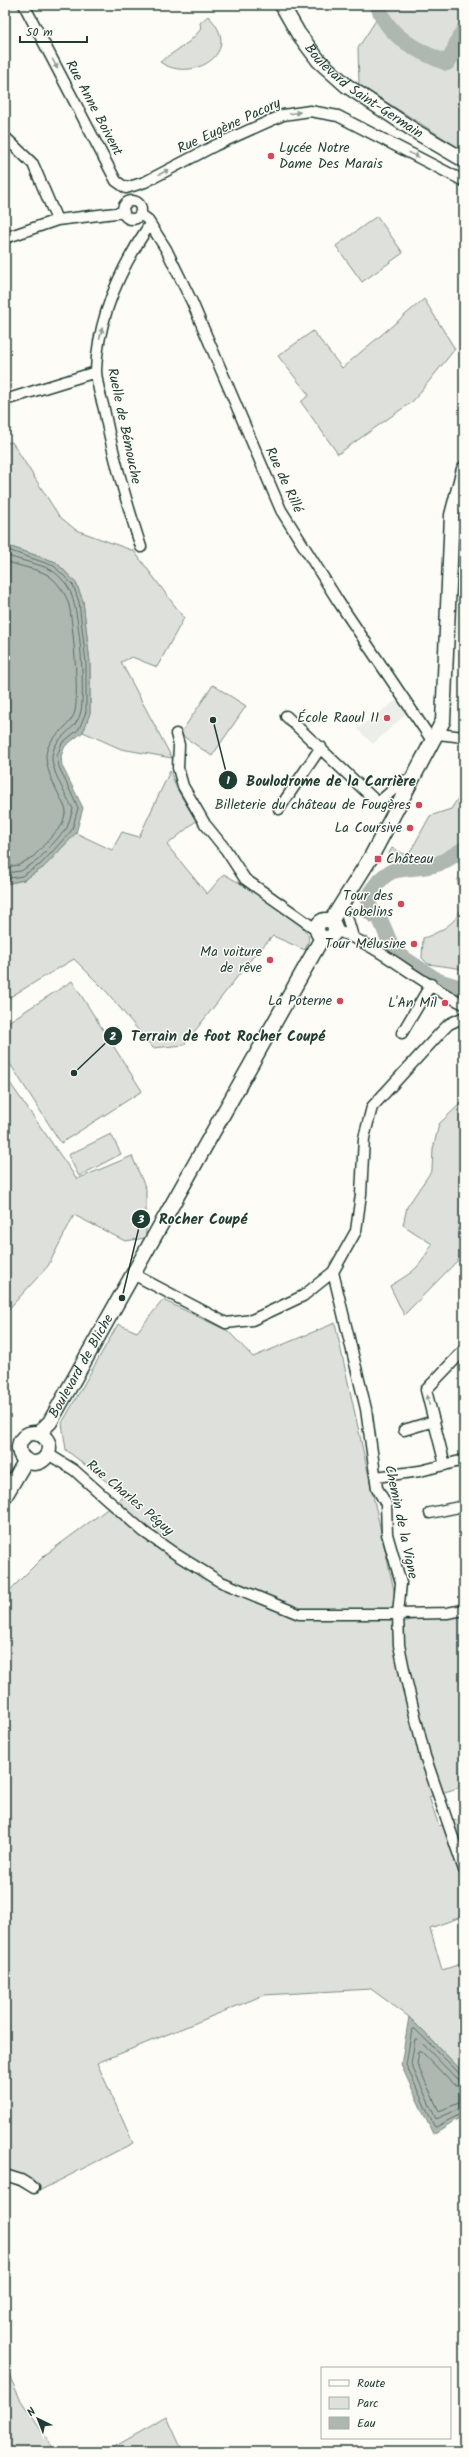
<svg xmlns="http://www.w3.org/2000/svg" width="469" height="2457" font-family="Kalam,sans-serif">
<style>
.built{fill:#eceee9}
.green{fill:#dde0db;stroke:#7e8e88}
.water{fill:#aeb8b1;stroke:#75877f}
.lines{fill:none;stroke-linecap:round;stroke-linejoin:round}
.shore{stroke:#586e66;stroke-width:1}
.river{stroke:#aeb8b1;stroke-width:16}
.minor-casing{stroke:#1f3d34;stroke-width:13}
.secondary-casing{stroke:#1f3d34;stroke-width:17}
.minor{stroke:#fdfcf7;stroke-width:10}
.secondary{stroke:#fdfcf7;stroke-width:14}
.oneway{fill:#8e9c96}
.poi-dot{fill:#d1495b;stroke:#fdfcf7;stroke-width:1.5}
.labels{text-anchor:middle;dominant-baseline:central;stroke-width:3;stroke-linejoin:round;paint-order:stroke}
.street-label{font-size:14px;fill:#1f3d34;stroke:#fdfcf7}
.poi-label{font-size:14px;fill:#1f3d34;stroke:#fdfcf7;text-anchor:end}
.leader{fill:none;stroke:#1f3d34;stroke-width:1.5}
.callout-dot{fill:#1f3d34;stroke:#fdfcf7;stroke-width:1.5}
.mark-label{font-size:12px;text-anchor:middle;font-weight:bold;fill:#fff}
.callout-label{font-size:15px;text-anchor:middle;font-weight:bold;fill:#1f3d34;stroke:#fdfcf7;stroke-width:3;stroke-linejoin:round;paint-order:stroke}
</style>
<rect width="100%" height="100%" fill="#fdfcf7"/>
<filter id="ink" filterUnits="userSpaceOnUse"><feTurbulence type="fractalNoise" baseFrequency=".025" numOctaves="2"/><feDisplacementMap in="SourceGraphic" scale="8" xChannelSelector="R" yChannelSelector="G"/><feConvolveMatrix kernelMatrix="1 2 1 2 8 2 1 2 1" color-interpolation-filters="sRGB"/></filter>
<g filter="url(#ink)">
<path class="built" d="M398,699L407,713L373,744L357,729Z"/>
<path class="green" d="M389,5H464V151L359,85L358,48L384,8Z
M208,16C246,53 191,84 160,62L190,41L201,29L200,23Z
M377,216L403,253L362,282L336,246Z
M424,299L455,349L413,401L338,454L301,402L309,395L278,356L313,331L342,368Z
M12,442L59,516L76,530L134,551L184,618L157,667L132,657L121,662L172,758L121,749L83,732L90,713V663L83,601L76,583L56,562L5,545V443Z
M213,685L246,706L212,756L180,734Z
M170,771L177,789L196,821L167,845L207,894L224,874C244,886 299,915 308,935C310,940 307,945 305,950L273,936L252,958L184,1045L153,1048L106,991L74,959L5,1000V884L24,880L44,867L76,833L112,850L122,832L139,837Z
M464,789V849L435,865L402,867L387,857L392,848L408,856L430,816L451,809Z
M464,876V969L428,964L422,958L423,938C437,934 457,923 461,908C464,898 459,889 457,880Z
M72,981L142,1091L61,1143L5,1056V1024Z
M5,1076L77,1179L132,1156L146,1189V1238L125,1241L74,1215L48,1266L5,1313Z
M464,1100V1254L404,1315L390,1286C414,1271 418,1270 432,1244L403,1225L407,1207L432,1170L433,1149L439,1124Z
M111,1134L121,1154L79,1176L68,1155Z
M163,1300L228,1331L253,1357L335,1323L401,1622L464,1610V1786L429,1797L439,1826L464,1817V1916L430,1928L442,1970L464,1963V2073L409,2017L371,1989L264,1995L97,2063L133,2143L35,2193L5,2180V1595L45,1555L125,1496L66,1450L62,1423L118,1324L137,1332Z
M5,2366L20,2399L56,2452H5Z
M167,2417L183,2452H105Z"/>
<path class="water" d="M5,545L56,562L76,583L83,601L90,663V713L83,732L65,746L61,756L62,766L83,808L76,833L44,867L24,880L5,884Z
M365,898L371,901L383,918L372,923L358,912Z
M409,2017L464,2073V2115L433,2134L401,2065Z"/>
<g class="lines">
<path class="shore" d="M5,549L54,566L73,585L79,602L86,663V712L79,729L62,743L57,756L59,767L78,808L72,830L41,864L22,876L5,879
M5,555C17,560 41,564 51,570C57,573 65,582 68,587C80,605 85,689 81,711C78,731 54,735 52,756C51,770 66,795 73,809L67,828L38,860L21,871L5,873
M5,561C17,566 38,569 48,575C58,582 66,594 69,605C73,623 79,694 75,711C70,730 47,735 46,756C46,774 59,793 66,810L62,825L34,856L19,865L5,867
M464,2076L460,2074L415,2029H412L406,2065L434,2126L436,2127L464,2112
M464,2081L456,2078L418,2039H415L411,2064L436,2119L464,2107
M464,2087L453,2084L422,2052H419L417,2064L439,2111L464,2101"/>
<path class="river" d="M378,5C386,36 419,52 447,63C456,52 455,41 464,30
M464,849C455,854 444,863 434,865C398,873 390,860 367,898L371,910L380,919L394,952L438,981L464,989"/>
<defs>
<path id="minor" d="M24,5L116,181L126,188L145,182L216,145L283,115L310,111L338,116L464,181
M5,137L33,164L57,220
M123 210a9 9 0 1 1 18 0a9 9 0 1 1-18 0Z
M140,214L147,219L166,249L192,302L281,510L338,601L433,742
M5,238L57,220L124,212
M5,400L96,372
M141,547C126,501 113,456 104,409C101,397 96,382 96,370C98,317 121,267 150,224
M286,716L378,803L403,781L413,779
M176,734L179,745L178,768L183,786L205,824L226,850L245,879L317,930
M438,734L464,737
M279,809L321,747
M343,903L353,937
M335,930C382,947 419,983 464,1004
M402,1033L431,984
M333,1272L366,1409L377,1488L386,1504L387,1534L401,1583L398,1614L399,1645L406,1679L425,1756L464,1870
M133,1274L226,1323L252,1320L303,1296L333,1272L356,1231L361,1194L364,1138L372,1107L442,1031L449,1024L464,1017
M404,1430L434,1421
M48,1454L74,1470L144,1532L177,1555L219,1581L299,1614H398L447,1613L464,1610
M445,1465L426,1390L464,1350
M376,1477L420,1471L464,1460
M430,1513L464,1506
M5,2175L21,2180L34,2188"/>
<g id="secondary">
<path id="s1" d="M282,5L298,33L319,61L347,86L418,133L464,160"/>
<circle cx="326" cy="929" r="9"/>
<path d="M331,921L371,857L443,721L452,515L464,469"/>
<circle cx="34" cy="1448" r="15"/>
<path id="s2" d="M38,1434L50,1422L322,938"/>
<path d="M5,1496L26,1460"/>
</g>
</defs>
<use href="#minor" class="minor-casing"/>
<use href="#secondary" class="secondary-casing"/>
<use href="#minor" class="minor"/>
<use href="#secondary" class="secondary"/>
</g>
<defs><path id="oneway-solid" d="M-6-.8H1V-3.2L6.5 0L1 3.2V.8H-6Z"/></defs>
<g class="oneway">
<use href="#oneway-solid" transform="translate(55 64) rotate(62)"/>
<use href="#oneway-solid" transform="translate(295 113) rotate(-10)"/>
<use href="#oneway-solid" transform="translate(414 155) rotate(27)"/>
<use href="#oneway-solid" transform="translate(164 172) rotate(-27)"/>
<use href="#oneway-solid" transform="translate(101 333) rotate(-76)"/>
<use href="#oneway-solid" transform="translate(428 1400) rotate(-105)"/>
</g>
</g>
<g class="poi-dot">
<circle cx="271" cy="156" r="4"/>
<circle cx="387" cy="718" r="4"/>
<circle cx="419" cy="805" r="4"/>
<circle cx="410" cy="828" r="4"/>
<rect x="374" y="855" width="8" height="8" rx="2"/>
<circle cx="401" cy="904" r="4"/>
<circle cx="414" cy="944" r="4"/>
<circle cx="270" cy="960" r="4"/>
<circle cx="340" cy="1001" r="4"/>
<circle cx="445" cy="1003" r="4"/>
</g>
<g class="labels">
<g class="street-label">
<text stroke="none"><textPath href="#s1" startOffset="121">Boulevard Saint-Germain</textPath></text>
<text transform="translate(94 108) rotate(62)">Rue Anne Boivent</text>
<text transform="translate(229 126) rotate(-25)">Rue Eugène Pacory</text>
<text transform="translate(124 426) rotate(78)">Ruelle de Bémouche</text>
<text transform="translate(284 480) rotate(65)">Rue de Rillé</text>
<text stroke="none"><textPath href="#s2" startOffset="81">Boulevard de Bliche</textPath></text>
<text transform="translate(130 1498) rotate(40)">Rue Charles Péguy</text>
<text transform="translate(401 1522) rotate(78)">Chemin de la Vigne</text>
</g>
<g class="poi-label">
<text x="279" y="148" text-anchor="start">Lycée Notre<tspan x="279" dy="16">Dame Des Marais</tspan></text>
<text x="379" y="718">École Raoul II</text>
<text x="411" y="805">Billeterie du château de Fougères</text>
<text x="402" y="828">La Coursive</text>
<text x="386" y="859" text-anchor="start">Château</text>
<text x="393" y="896">Tour des<tspan x="393" dy="16">Gobelins</tspan></text>
<text x="406" y="944">Tour Mélusine</text>
<text x="262" y="952">Ma voiture<tspan x="262" dy="16">de rêve</tspan></text>
<text x="332" y="1001">La Poterne</text>
<text x="437" y="1003">L'An Mil</text>
</g>
</g>
<path class="leader" d="M213 720L228 780M74 1073L113 1036M122 1298L141 1219"/>
<g class="callout-dot">
<circle cx="213" cy="720" r="4"/>
<circle cx="74" cy="1073" r="4"/>
<circle cx="122" cy="1298" r="4"/>
<circle cx="228" cy="780" r="10"/>
<circle cx="113" cy="1036" r="10"/>
<circle cx="141" cy="1219" r="10"/>
</g>
<g class="mark-label">
<text x="228" y="784">1</text>
<text x="113" y="1040">2</text>
<text x="141" y="1223">3</text>
</g>
<g class="callout-label">
<text x="331" y="786">Boulodrome de la Carrière</text>
<text x="228" y="1041">Terrain de foot Rocher Coupé</text>
<text x="203" y="1224">Rocher Coupé</text>
</g>
<rect width="469" height="2457" fill="none" stroke="#fdfcf7" stroke-width="20"/>
<rect x="10" y="10" width="449" height="2437" fill="none" stroke="#1f3d34" stroke-width="1.5" filter="url(#ink)"/>
<rect x="321" y="2367" width="130" height="72" fill="#fdfcf7" stroke="#a4b0a9"/>
<rect x="329" y="2380" width="20" height="6" fill="#fdfcf7" stroke="#a4b0a9"/>
<text x="357" y="2387" font-size="12" fill="#1f3d34">Route</text>
<rect x="329" y="2397" width="20" height="12" fill="#dde0db" stroke="#a4b0a9"/>
<text x="357" y="2407" font-size="12" fill="#1f3d34">Parc</text>
<rect x="329" y="2417" width="20" height="12" fill="#aeb8b1" stroke="#a4b0a9"/>
<text x="357" y="2427" font-size="12" fill="#1f3d34">Eau</text>
<g transform="translate(38 2419) rotate(317)" stroke="#fdfcf7" stroke-width="3" paint-order="stroke">
<path d="M0-3L7 15L0 10L-7 15Z" fill="#1f3d34"/>
<text y="-6" font-size="11" font-weight="bold" text-anchor="middle" fill="#1f3d34">N</text>
</g>
<path d="M20 36v6h67v-6" fill="none" stroke="#1f3d34" stroke-width="2"/>
<text x="26" y="36" font-size="12" fill="#1f3d34" stroke="#fdfcf7" stroke-width="3" paint-order="stroke">50 m</text>
</svg>
